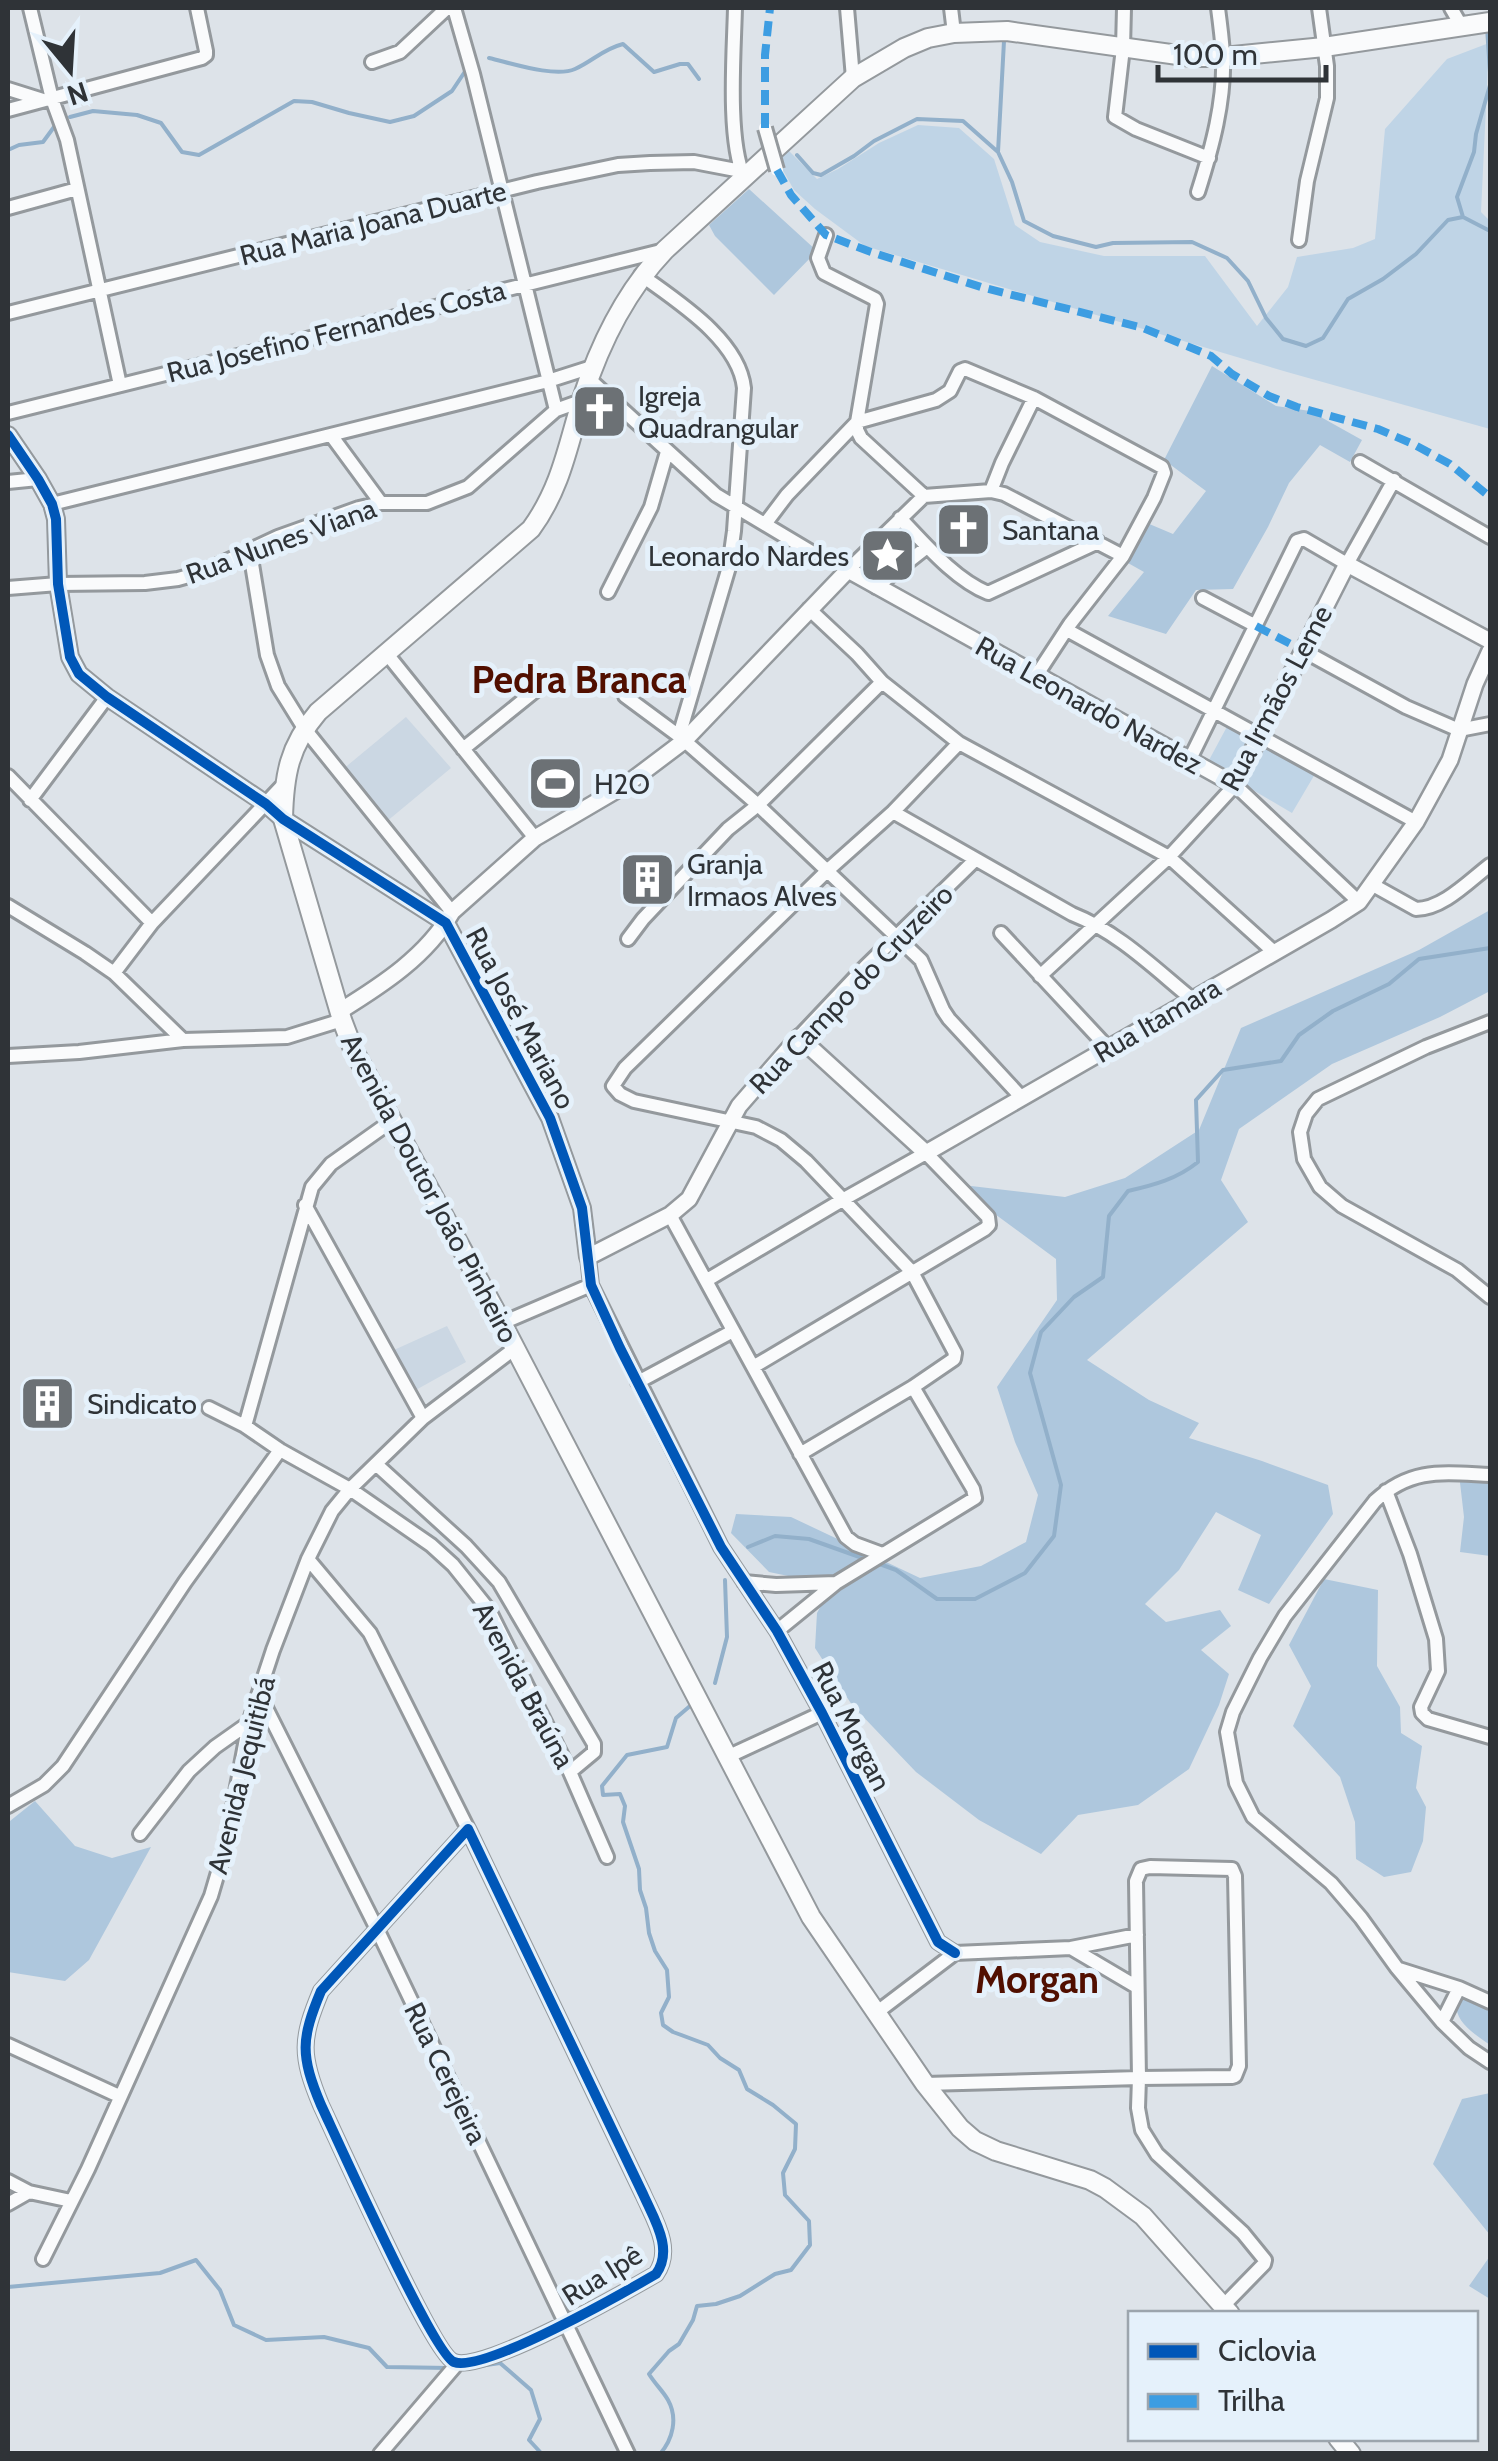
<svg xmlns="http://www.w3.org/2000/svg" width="1498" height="2461" font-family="Cabin,sans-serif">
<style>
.built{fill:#cbd7e3}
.green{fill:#bfd4e6}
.forest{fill:#aec7dd}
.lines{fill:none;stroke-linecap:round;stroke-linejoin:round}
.stream{stroke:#92b0ca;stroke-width:4}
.minor-casing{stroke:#94999d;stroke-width:18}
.tertiary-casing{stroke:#94999d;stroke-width:20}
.secondary-casing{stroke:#94999d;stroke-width:22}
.minor{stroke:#fafbfc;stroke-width:12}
.tertiary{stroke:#fafbfc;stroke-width:15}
.secondary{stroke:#fafbfc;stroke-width:18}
.minor-bridge-casing{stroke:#94999d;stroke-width:18;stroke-linecap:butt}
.minor-bridge{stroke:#fafbfc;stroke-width:12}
.quiet{stroke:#3d9de2;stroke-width:8;stroke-dasharray:15 8;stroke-linecap:butt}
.cycleway-casing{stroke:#e5f1fb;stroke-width:16}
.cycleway{stroke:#0057b8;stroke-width:10}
.labels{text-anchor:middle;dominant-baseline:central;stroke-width:10;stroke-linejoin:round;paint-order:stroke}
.street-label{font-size:28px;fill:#2f3337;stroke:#e5f1fb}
.poi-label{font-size:28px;fill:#2f3337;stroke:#e5f1fb;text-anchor:start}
.district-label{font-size:38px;font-weight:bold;fill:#510f00;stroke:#e5f1fb}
</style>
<rect width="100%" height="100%" fill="#dde3e9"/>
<path class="built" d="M406,717L451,768L386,822L342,770Z
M447,1326L466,1362L414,1391L394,1350Z"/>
<path class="green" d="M1489,43L1481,212L1490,221V429L1287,372L865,246L815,209L794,190L775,156L786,148L817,179L838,169L879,143L918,125L959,128L994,159L1015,225L1040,242L1104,256H1205L1257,326L1288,287L1297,257L1353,248L1375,239L1385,129L1447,59Z
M1230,721L1251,736L1227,774L1208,762Z
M1263,746L1315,774L1292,813L1241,783Z"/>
<path class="forest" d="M749,189L817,251L774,295L715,236L709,225Z
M1212,366L1276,406L1310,411L1362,440L1350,462L1320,445L1289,483L1268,527L1233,589L1196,590L1166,634L1108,616L1144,572L1128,563L1147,523L1173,534L1206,491L1164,460Z
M1490,910V991L1440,1017L1332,1064L1239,1129L1221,1180L1248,1222L1087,1360L1149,1400L1199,1423L1189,1438L1262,1461L1328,1485L1333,1514L1269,1604L1238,1590L1261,1535L1216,1512L1179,1570L1145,1604L1166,1622L1220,1610L1231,1626L1201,1650L1229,1674L1219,1705L1189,1769L1138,1805L1078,1815L1041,1854L979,1820L916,1772L852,1705L815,1648L817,1613L832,1585L769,1572L731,1533L736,1514L791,1517L920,1578L981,1566L1026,1542L1038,1495L1015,1442L997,1387L1057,1300L1056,1259L954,1184L1065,1197L1125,1178L1199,1130L1241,1028L1419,950Z
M1459,1474L1490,1475V1556L1460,1552L1464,1517Z
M1324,1579L1378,1590L1377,1666L1400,1707L1401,1733L1422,1746L1416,1788L1426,1807L1423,1841L1411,1872L1384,1877L1356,1859L1355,1822L1340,1777L1293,1726L1311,1686L1289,1645Z
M35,1801L75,1846L112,1858L151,1847L89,1960L65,1981L8,1972V1834L10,1821Z
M1477,1996L1490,2001V2045C1472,2032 1453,2022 1456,1997Z
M1490,2093V2235L1433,2164L1462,2099Z
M1490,2256V2299L1469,2286Z"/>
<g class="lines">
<path class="stream" d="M1487,27L1490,72
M489,58C511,63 555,78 575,69C593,61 603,49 623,44L654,72L680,64H688L699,79
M1490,85L1476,134L1474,152L1457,197L1463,217L1490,231
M70,117L93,111L137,115L161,123L182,152L199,155L294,101L312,102L349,113L390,122L414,116L452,91L466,70
M8,150L19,145L43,142L54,127
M998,152L1004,41
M797,155L813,173L821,175L854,156L874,141L917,119L963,121L998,152L1012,182L1024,221L1053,236L1096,247L1113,243L1192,242L1227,258L1248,281L1266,318L1283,339L1306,346L1323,338L1348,299L1383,279L1416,254L1448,220L1463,217
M748,1547L775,1536L809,1539L868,1560
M877,1563L896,1570L937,1599H975L1025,1573L1054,1536L1061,1485L1030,1373L1041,1332L1074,1297L1103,1277L1109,1216L1128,1191C1154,1185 1177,1179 1198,1162L1196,1100L1223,1070L1281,1061L1299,1035L1333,1011L1389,984L1419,959L1490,948
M715,1683L727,1637L725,1580
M8,2287L160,2273L196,2260L220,2290L234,2325L266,2340L324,2337L369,2348L387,2367L449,2368
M459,2369L500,2363L531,2390L540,2419L529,2440L542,2454
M660,2454C673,2439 678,2418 668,2400C663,2391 655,2384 649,2374L669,2351L679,2344L693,2320L697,2306L716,2304L740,2296L775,2274L791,2270L810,2245L809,2221L785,2195L783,2173L795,2149L796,2124L773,2105L747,2089L739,2070L720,2058L708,2045L673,2032L663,2025L661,2013L669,1997L667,1970L655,1951L649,1933L646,1908L640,1890L639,1869L623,1822L625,1806L620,1794L603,1795L602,1786L627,1755L667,1747L676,1718L690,1706"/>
<defs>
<path id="minor" d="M30,8L52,99L67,140L120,385
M454,8L473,74L556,410
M735,8C734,51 727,139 744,177
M847,8L853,78
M951,8L954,33
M1124,8L1123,48L1115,117L1136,129L1209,158
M1451,8L1462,27
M372,62L400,52L447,8
M8,89L43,100
M8,110L202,58L206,55V51L197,8
M1198,192C1212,148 1225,101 1223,54C1222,39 1220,23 1218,8
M8,208L77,189
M1299,240L1307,181L1327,98V66L1319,8
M641,275C678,302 739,340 744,388L734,531L729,567L679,736
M8,313L537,182L618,165L650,163L694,162L741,171
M589,379L716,495L813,553
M8,413L665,250
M857,422L936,400L950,391L960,371L965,369L1034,398L1162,467L1164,473L1154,498L1123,556L1070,624L1036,676
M857,422V430L861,438L924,496L991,491L1004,494L1123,556
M331,435L381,503
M1360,462L1490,537
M8,482L38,479
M991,491L1002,463L1034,398
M52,504L548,381L595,366
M900,518C924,543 955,580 988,593L1098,542
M765,524L787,495L857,422L877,304L875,299L824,273L818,258L826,235
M250,552L267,655L278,686L304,728L452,912
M848,570L924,496
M876,587L927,547
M8,588L58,584L145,583L178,579L203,572L278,537L359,508L381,503H427L468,487L556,410L581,401
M608,592L651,507L667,452
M1203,598L1256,626
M809,609L857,654L882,682L959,743L1169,857L1274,952
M1067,630L1416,822
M1304,651L1406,707L1459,730L1490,724
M387,654L535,838
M625,696L679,736L758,805L921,960L943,1010L949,1019L1022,1098
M463,749L536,690
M1189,761L1297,541L1304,539L1347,564L1394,480
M8,776L152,923
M30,800L107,697
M893,812L1072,914C1118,932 1154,968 1192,999
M1373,885L1416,909C1443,909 1469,881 1490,865
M8,906L85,953L114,973L183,1040
M1001,933L1109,1049
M628,939L643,919L728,829L758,805L882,682
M114,973L152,923L284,784
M1040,976L1169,857L1235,785L1359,902
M1490,1022L1426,1047L1318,1099L1306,1114L1300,1132L1304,1159L1320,1187L1342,1206L1457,1270L1490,1297
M799,1037L865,967L975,860
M8,1056L79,1052L183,1040L287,1037L342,1020
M305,1205L423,1418
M670,1215L846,1537L855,1544L882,1554
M588,1257L591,1285L721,1547L777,1631L822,1713L938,1942L955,1953
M707,1280L844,1199L926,1153L988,1217L989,1225L985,1229L753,1367
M502,1323L591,1285
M638,1382L733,1331
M209,1408L245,1426L280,1450L350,1489L431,1545L453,1565L489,1610L570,1772L607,1857
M245,1426L312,1187L331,1164L393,1120
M800,1454L913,1387L954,1359L955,1353L912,1272L806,1161L781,1140L756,1127L634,1101L620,1094L613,1086L625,1068L828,870L893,812L959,743
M377,1465L466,1546L499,1582L594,1744V1752L570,1772
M1490,1475C1444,1473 1412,1467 1375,1501L1285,1616L1260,1658L1233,1712L1227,1732L1236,1783L1253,1817L1331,1883L1361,1918L1397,1968L1442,2022L1469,2048L1490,2062
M1386,1491L1410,1554L1436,1639L1438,1671L1421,1707L1422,1713L1428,1719L1490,1737
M308,1559L370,1633L468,1829
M744,1582L776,1585L836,1583
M777,1631L836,1583L975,1498L973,1489L913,1387
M259,1694L377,1929L628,2454
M727,1757L822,1713
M8,1806L44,1785L63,1766L185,1582L280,1450
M468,1829L643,2194C654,2219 674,2249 656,2274C625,2292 484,2373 454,2362C434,2355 337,2139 321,2105C300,2055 301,2039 321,1991Z
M140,1834L189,1771L215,1747L249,1723
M1071,1948L1137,1935
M1399,1969L1459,1988L1490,2002
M876,2013L955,1953L1071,1948L1137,1987
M1442,2022L1459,1988
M8,2045L119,2096
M925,2084L1139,2078L1232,2077L1235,2076L1239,2066L1235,1876L1232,1869L1150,1867L1141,1869L1136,1881L1139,2078L1138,2108L1142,2130L1157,2154L1243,2233L1265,2260L1264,2264L1223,2306
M8,2181L29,2192
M8,2204L29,2192L71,2201
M43,2259L88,2169L211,1896L226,1845L249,1723L273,1650L308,1559L332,1511L350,1489L423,1418L514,1349
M380,2454L457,2364"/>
<path id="tertiary" d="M8,435L38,479L52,504L56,519L58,584L70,657L79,674L107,697L266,804L283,819L446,923L550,1118L582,1208L588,1257L670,1215L689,1199L739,1106L799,1037L926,1153L1331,920L1359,902L1416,822L1450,760L1475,684L1490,651
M340,1011C382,985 427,956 452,912L535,838L627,784L684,741L848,570L1235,785L1347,564L1490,641"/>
<path id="secondary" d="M1230,2314L1143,2216L1105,2188L1090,2180L996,2151L975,2141L960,2128L925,2084L811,1917L502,1323L353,1049L342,1020L283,819C284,775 289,746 318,712L531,529C561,488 568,445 582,399C600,343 625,292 665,250L853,78L904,48L928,38L954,33L1007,31L1192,57H1223L1324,47L1490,22
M1338,2438L1351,2454"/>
</defs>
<use href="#minor" class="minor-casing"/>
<use href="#tertiary" class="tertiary-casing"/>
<use href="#secondary" class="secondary-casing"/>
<use href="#minor" class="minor"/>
<use href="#tertiary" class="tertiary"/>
<use href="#secondary" class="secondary"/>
<defs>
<path id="minor-bridge" d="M765,128L777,170"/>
</defs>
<use href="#minor-bridge" class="minor-bridge-casing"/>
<use href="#minor-bridge" class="minor-bridge"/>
<path class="quiet" d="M765,128V55L770,8
M777,170L791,195L826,235L871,252L981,287L1143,328L1211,356L1232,374L1269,396L1297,407L1378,429L1413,444L1450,464L1490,497
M1256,626L1304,651"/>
<defs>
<path id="cycleway" d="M8,435L38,479L52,504L56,519L58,584L70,657L79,674L107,697L266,804L283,819L446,923L550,1118L582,1208L591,1285L620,1348L721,1547L777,1631L822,1713L938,1942L955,1953
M468,1829L643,2194C654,2219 674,2249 656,2274C625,2292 484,2373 454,2362C434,2355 337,2139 321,2105C300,2055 301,2039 321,1991Z"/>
</defs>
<use href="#cycleway" class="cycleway-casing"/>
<use href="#cycleway" class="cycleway"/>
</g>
<defs>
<symbol id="church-square" viewBox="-11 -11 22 22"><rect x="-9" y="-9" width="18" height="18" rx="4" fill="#6c7175" stroke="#e5f1fb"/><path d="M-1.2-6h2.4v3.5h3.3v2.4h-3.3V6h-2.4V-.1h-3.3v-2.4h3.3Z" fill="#fff"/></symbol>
<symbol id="sight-square" viewBox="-11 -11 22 22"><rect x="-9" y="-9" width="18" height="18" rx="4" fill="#6c7175" stroke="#e5f1fb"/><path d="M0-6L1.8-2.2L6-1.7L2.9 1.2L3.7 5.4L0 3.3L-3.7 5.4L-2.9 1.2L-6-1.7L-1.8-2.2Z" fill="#fff"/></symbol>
<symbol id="stadium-square" viewBox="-11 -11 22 22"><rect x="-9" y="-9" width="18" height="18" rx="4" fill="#6c7175" stroke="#e5f1fb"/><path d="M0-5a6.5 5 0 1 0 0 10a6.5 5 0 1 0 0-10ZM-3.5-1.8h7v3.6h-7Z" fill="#fff"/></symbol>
<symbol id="building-square" viewBox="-11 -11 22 22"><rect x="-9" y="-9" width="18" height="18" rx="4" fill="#6c7175" stroke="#e5f1fb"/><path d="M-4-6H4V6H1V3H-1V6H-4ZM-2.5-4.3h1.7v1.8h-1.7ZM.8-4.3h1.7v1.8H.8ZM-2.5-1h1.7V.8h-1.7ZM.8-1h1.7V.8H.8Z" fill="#fff"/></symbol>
</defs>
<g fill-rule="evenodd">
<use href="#church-square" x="568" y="380" width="63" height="63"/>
<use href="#church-square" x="932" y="498" width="63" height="63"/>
<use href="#sight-square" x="856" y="524" width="63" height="63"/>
<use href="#stadium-square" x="524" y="752" width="63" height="63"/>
<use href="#building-square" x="616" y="848" width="63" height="63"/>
<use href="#building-square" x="16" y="1372" width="63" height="63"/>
</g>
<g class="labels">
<g class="street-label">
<text transform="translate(373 223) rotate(-14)">Rua Maria Joana Duarte</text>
<text transform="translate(336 331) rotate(-14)">Rua Josefino Fernandes Costa</text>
<text transform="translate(281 541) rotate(-20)">Rua Nunes Viana</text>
<text transform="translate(1276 698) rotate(-62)">Rua Irmãos Leme</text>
<text transform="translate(1089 705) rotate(29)">Rua Leonardo Nardez</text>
<text transform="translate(851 989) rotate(-46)">Rua Campo do Cruzeiro</text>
<text transform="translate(521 1018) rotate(62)">Rua José Mariano</text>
<text transform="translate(1157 1020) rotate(-30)">Rua Itamara</text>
<text transform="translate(430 1188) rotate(62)">Avenida Doutor João Pinheiro</text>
<text transform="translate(524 1685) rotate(62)">Avenida Braúna</text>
<text transform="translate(852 1726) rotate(63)">Rua Morgan</text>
<text transform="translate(241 1775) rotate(-76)">Avenida Jequitibá</text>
<text transform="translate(446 2073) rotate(64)">Rua Cerejeira</text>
<text transform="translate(602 2275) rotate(-32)">Rua Ipê</text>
</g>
<g class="poi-label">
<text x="638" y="396">Igreja<tspan x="638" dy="32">Quadrangular</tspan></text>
<text x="1002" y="530">Santana</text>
<text x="849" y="556" text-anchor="end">Leonardo Nardes</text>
<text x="594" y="784">H2O</text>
<text x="687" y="864">Granja<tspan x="687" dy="32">Irmaos Alves</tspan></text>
<text x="87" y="1404">Sindicato</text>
</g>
<g class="district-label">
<text x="579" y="679">Pedra Branca</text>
<text x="1037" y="1979">Morgan</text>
</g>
</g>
<rect width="1498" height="2461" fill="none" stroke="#2f3337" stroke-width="20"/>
<rect x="1128" y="2311" width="350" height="130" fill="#e5f1fb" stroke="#9ca5ad" stroke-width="2.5"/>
<rect x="1148" y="2344" width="50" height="15" fill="#0057b8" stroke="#9ca5ad" stroke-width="2.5"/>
<text x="1218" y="2361" font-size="30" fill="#2f3337">Ciclovia</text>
<rect x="1148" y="2394" width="50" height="15" fill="#3d9de2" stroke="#9ca5ad" stroke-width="2.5"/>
<text x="1218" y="2411" font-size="30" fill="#2f3337">Trilha</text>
<g transform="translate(70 70) rotate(162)" stroke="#e5f1fb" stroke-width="8" paint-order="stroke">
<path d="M0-8L18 38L0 25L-18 38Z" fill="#2f3337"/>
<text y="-15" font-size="28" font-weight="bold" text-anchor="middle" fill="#2f3337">N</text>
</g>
<path d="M1158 65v15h168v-15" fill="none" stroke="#2f3337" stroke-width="5"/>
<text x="1173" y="65" font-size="30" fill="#2f3337" stroke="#e5f1fb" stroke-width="8" paint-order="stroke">100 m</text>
</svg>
